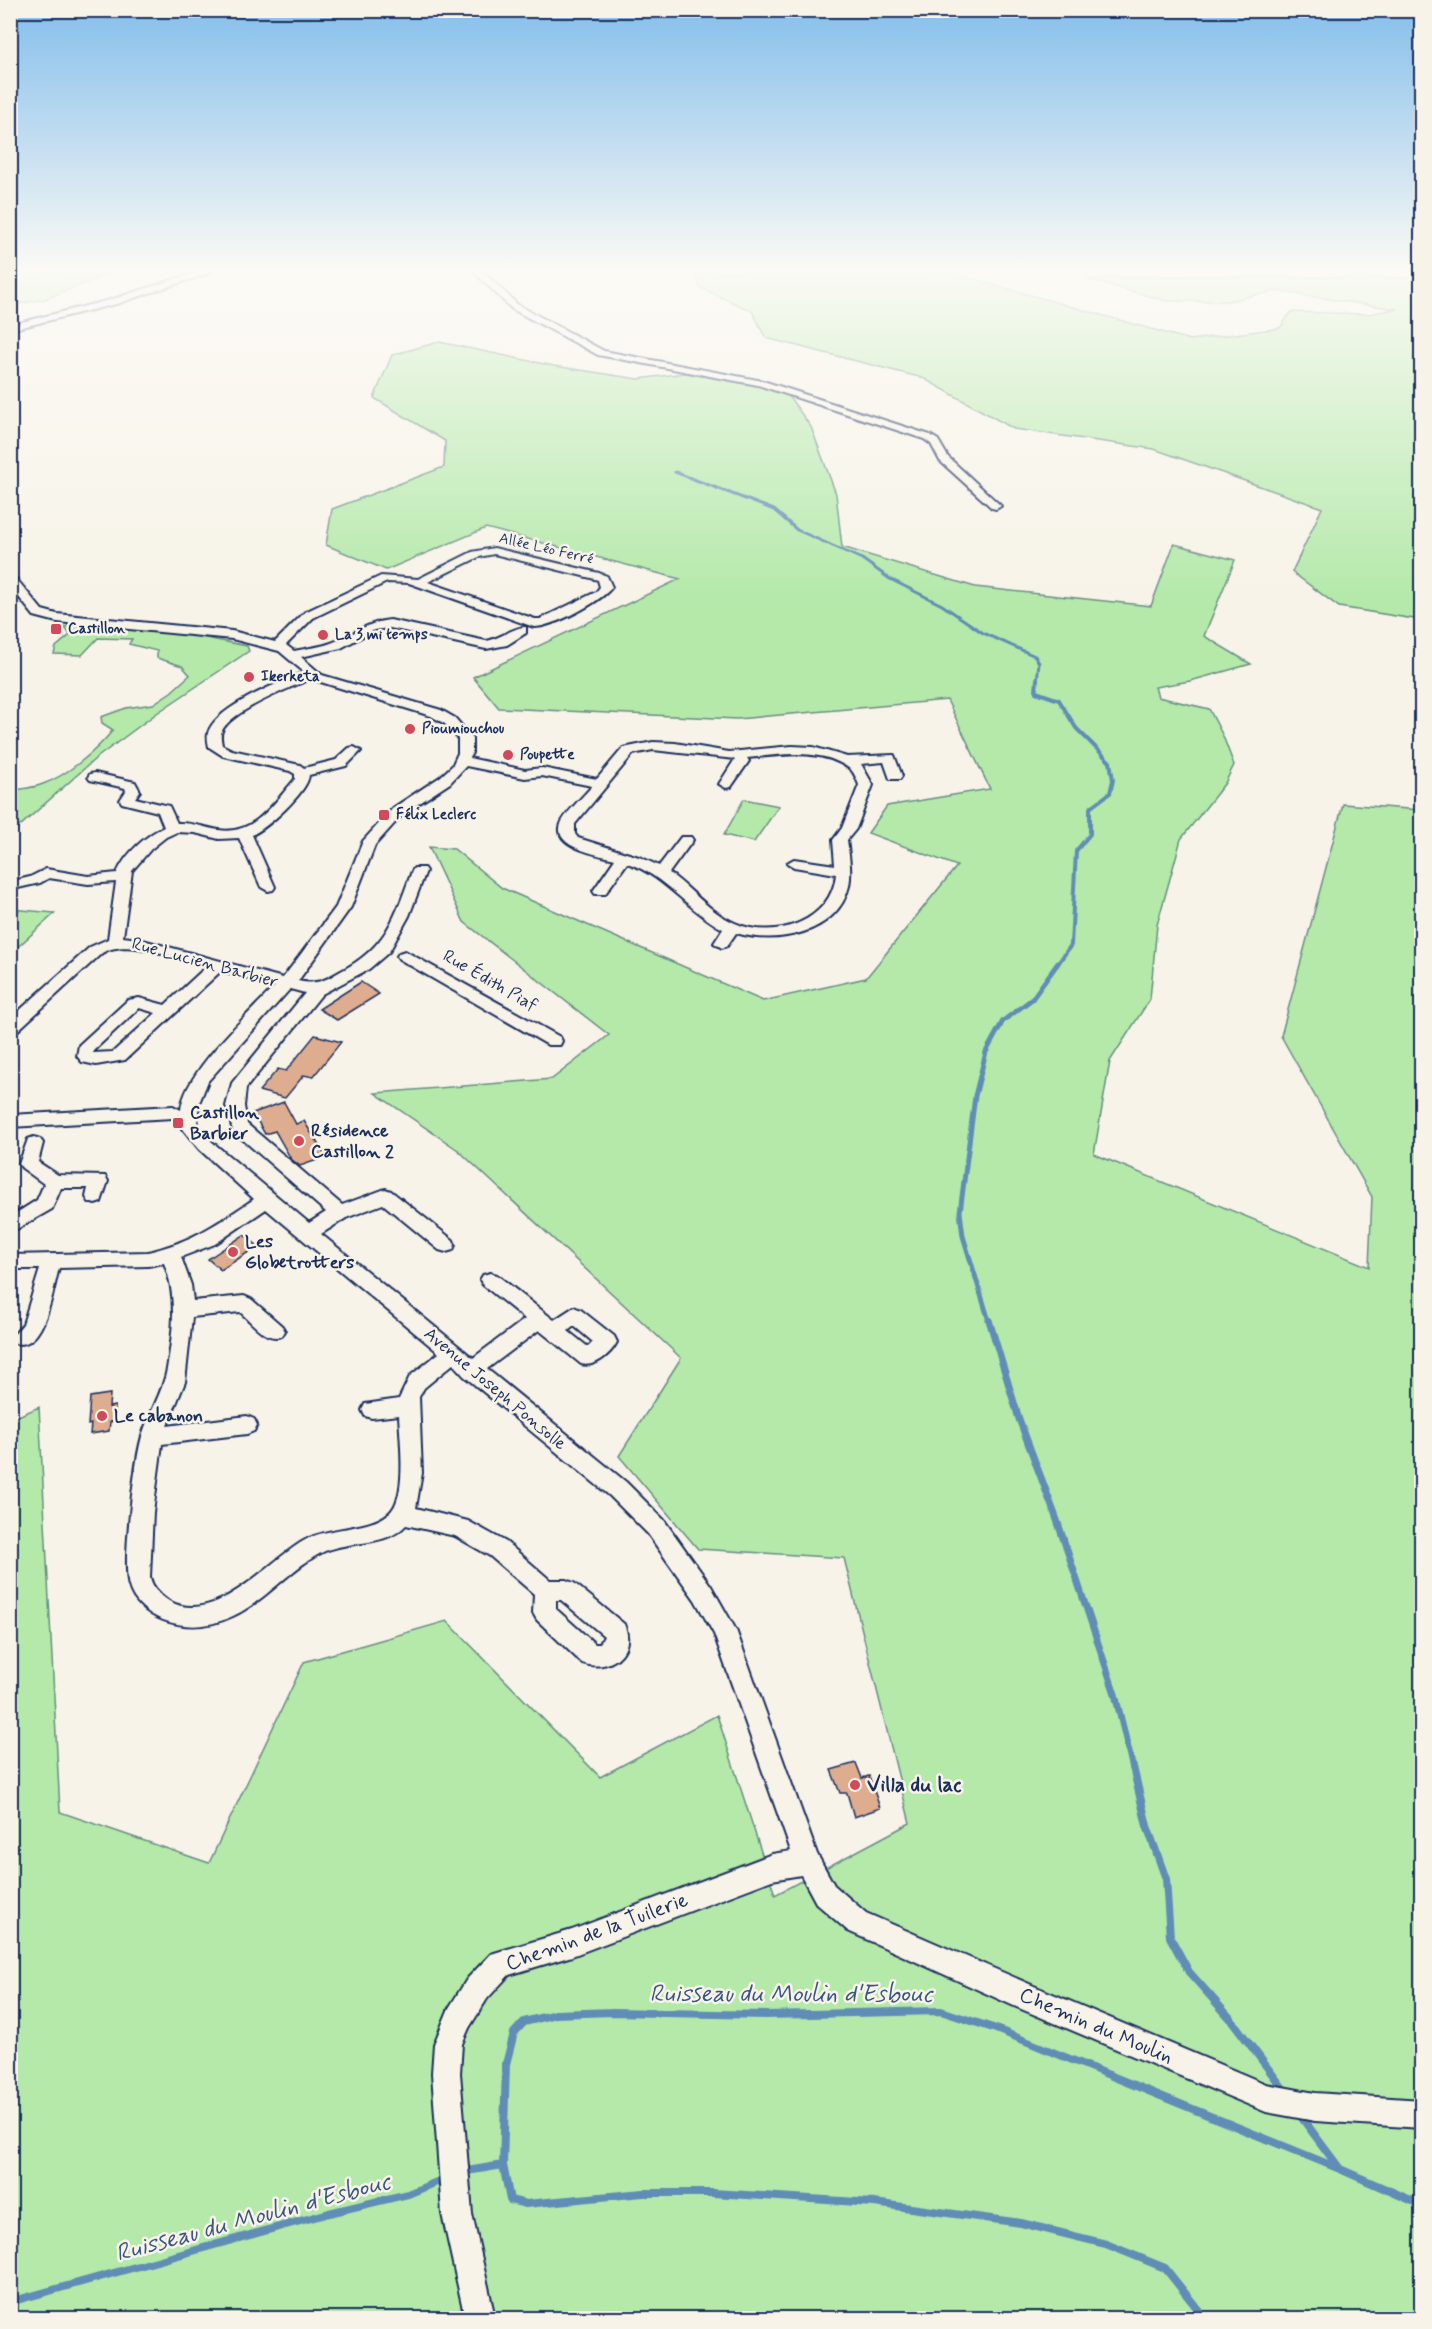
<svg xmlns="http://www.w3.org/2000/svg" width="1432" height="2329" font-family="Mynerve,sans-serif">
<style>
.green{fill:#b4e9aa;stroke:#688c84;stroke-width:1.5}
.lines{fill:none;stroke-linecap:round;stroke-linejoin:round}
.stream-far4{stroke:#618db5;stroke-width:3}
.stream-far3{stroke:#618db5;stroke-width:4}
.stream-far2{stroke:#618db5;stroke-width:5}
.stream-far1{stroke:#618db5;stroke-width:7}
.stream{stroke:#618db5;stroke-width:8}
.building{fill:#dead90;stroke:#1b2f5e;stroke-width:1.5}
.minor-casing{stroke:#1b2f5e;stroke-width:4}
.minor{fill:#f7f3e8;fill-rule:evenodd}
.poi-dot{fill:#d1495b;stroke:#f7f3e8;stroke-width:2}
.labels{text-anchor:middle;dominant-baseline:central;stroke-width:5;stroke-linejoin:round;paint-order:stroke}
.far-street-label{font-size:15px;fill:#1b2f5e;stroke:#f7f3e8}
.far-poi-label{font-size:15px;font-weight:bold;fill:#1b2f5e;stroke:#f7f3e8;text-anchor:start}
.street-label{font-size:18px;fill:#1b2f5e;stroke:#f7f3e8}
.poi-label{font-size:18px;font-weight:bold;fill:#1b2f5e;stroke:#f7f3e8;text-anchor:start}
.near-poi-label{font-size:21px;font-weight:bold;fill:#1b2f5e;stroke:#f7f3e8;text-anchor:start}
.near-street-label{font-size:21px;fill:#1b2f5e;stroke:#f7f3e8}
.near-water-label{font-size:24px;font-style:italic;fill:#385682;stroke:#f7f3e8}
</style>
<rect width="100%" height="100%" fill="#f7f3e8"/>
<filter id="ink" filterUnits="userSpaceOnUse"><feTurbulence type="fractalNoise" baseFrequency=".0167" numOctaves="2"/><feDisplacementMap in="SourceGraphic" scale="12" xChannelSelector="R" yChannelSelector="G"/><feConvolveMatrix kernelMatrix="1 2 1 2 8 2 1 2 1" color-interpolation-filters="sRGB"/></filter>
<g filter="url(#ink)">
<path class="green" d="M11,272H114L45,299L11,305Z
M949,272L1190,340L1280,328L1291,312L1368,314L1396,309L1275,291L1227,301H1167L1087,279L1144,276L1421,278V620L1339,607L1292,572L1322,508L1154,449L1014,429L923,378L766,338L752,311L699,287L695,272Z
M439,342L554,366L638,379L685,373L785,391L811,427L836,494L842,547L975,587L1151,606L1174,544L1235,560L1204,636L1251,664L1190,681L1155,687L1158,697L1209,709L1223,736L1234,765L1225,783L1181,839L1157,925L1150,999L1110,1061L1094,1154L1369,1267L1372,1197L1281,1036L1343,804L1421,810V2318H11V1419L39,1407L60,1812L209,1863L304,1662L447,1621L600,1777L717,1715L775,1895L910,1823L844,1558L698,1549L619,1456L681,1358L458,1150L375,1093L552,1079L609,1035L464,922L429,847L454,849L502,888L763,1001L866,978L957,866L868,833L887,806L990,789L947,700L737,719L499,708L473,677L680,579L486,528L386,570L326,545L332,509L444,467L445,441L374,398L392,355Z
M70,625L180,633L247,646L249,651L157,713L95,759L11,834L10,791C21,789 33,788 43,784C68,775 96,751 113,730L102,723L101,717L126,708L153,704L171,692L190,675L182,666L157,658V651L129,644L132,639L98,638L82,655L54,654L56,647L70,635L65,627Z
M744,799L779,806L754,842L724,835Z
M11,909L55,913L11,953Z"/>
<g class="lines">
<path class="stream-far4" d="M675,472L774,510L797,530L862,559L890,579L942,605L983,633L1035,656L1039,663L1037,681"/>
<path class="stream-far3" d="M1037,679L1036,692L1059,700L1076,728L1110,762L1113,780L1110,793L1090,808V834L1076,851L1071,945L1057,965"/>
<path class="stream-far2" d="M989,1321L963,1236L960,1212L975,1096L986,1052L1003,1021L1032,999L1058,963"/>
<path class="stream-far1" d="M989,1320L1019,1419L1057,1520L1115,1694L1133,1769"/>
<path class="stream" d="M1133,1767L1147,1826L1166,1879L1170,1937L1189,1972L1230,2018L1285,2091
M1299,2114L1340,2169
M503,2165L506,2064L514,2033L524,2022L556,2014L613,2012L766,2015L941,2011L996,2029L1340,2169L1422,2205
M461,2172L503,2165L510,2200L526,2204L643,2193H713L874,2203L1021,2223L1106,2244L1165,2268L1205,2318
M10,2302L329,2213L408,2194L444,2179"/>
</g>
<path class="building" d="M361,982L379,994L337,1020L319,1009Z
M315,1035L341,1042L313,1077L304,1075L285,1098L259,1091L278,1069L286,1071Z
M284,1102L296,1124L304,1121L326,1157L300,1166L291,1159L275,1131L265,1134L253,1113Z
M244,1235L258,1246L221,1270L208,1259Z
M110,1394L109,1407L115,1406L114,1421L110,1422L109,1431L90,1434L91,1424L88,1425L90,1397Z
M856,1763L862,1778L869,1776L880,1808L854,1817L847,1793H840L831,1770Z"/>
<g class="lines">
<defs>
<path id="minor" d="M198,272H212L116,304L10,330V325L110,300Z
M474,272H483L518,305L604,351L763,381L930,435L938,440L948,457L1001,506L996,509L992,508L940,461L931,444L924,439L758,385L598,355L512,309Z
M494,548L599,573L607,576L612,587C601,602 553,627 534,627L409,583L387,582L313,618L286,645L294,651C308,648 323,647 336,641C356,633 368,622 390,620L486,641C500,639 515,626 526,627V633L507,645L486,649L390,628L374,630L341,648L301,657L322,675L441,710L455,718L472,738V753L469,758L525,770L542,768L597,779L623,748L653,742L675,743L729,752L792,746L813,747L847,757L894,755L902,776L900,779H890L884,762L861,764L873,785L856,829L847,840C849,856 852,871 849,886C838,934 776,945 736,933L727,946L722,948L714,943L723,929C688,911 665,875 627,863L605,894H595L593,891L615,859C600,855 552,848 561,824C565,813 584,796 592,786L542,776L525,778L466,766L450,783L403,814L375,845L351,907L298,981C317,985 324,981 341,971C387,947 395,917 412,871L414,868H424L426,871L409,916L389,952L369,969L322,994L246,1088L244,1106L247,1124L342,1205L385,1189L391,1191L453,1240L455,1245L453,1250L446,1252L439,1250L383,1204L346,1218L321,1234L473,1358L525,1319L483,1285L480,1280L483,1275L490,1273L497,1275L554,1320L574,1307L581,1310L614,1336L617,1342C611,1354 595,1368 581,1364L539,1330L487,1369L626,1482L664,1520L711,1586L736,1630L817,1854L834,1885L866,1913L1034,1986L1266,2084L1315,2093L1422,2100V2128L1315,2121L1266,2112L1014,2006L848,1931L816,1903L801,1875L772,1880L572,1956L509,1975L487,1999L469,2028L462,2044L460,2073L472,2214L495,2318H465L442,2214L432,2073L434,2044L449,2008L467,1979L491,1954L501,1951L572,1930L772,1854L791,1851L714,1634L695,1600L648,1534L610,1496L464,1376L453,1364L424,1388L419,1397L422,1473L416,1508L468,1521L506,1542L550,1580H566L574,1583L624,1624C637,1653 608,1673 582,1663L537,1620L533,1613L534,1594L490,1556L455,1536L406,1525C386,1547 351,1540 325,1551C291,1567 267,1600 233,1616C210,1627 187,1629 163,1620C148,1614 133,1602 129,1586C122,1563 135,1457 143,1433C150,1411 163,1392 167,1369C173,1333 178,1297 164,1263L148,1266L59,1268C53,1288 45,1352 15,1343L12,1337L23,1324L40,1269H10V1255L148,1252C192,1242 218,1223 254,1199L199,1149L179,1124L180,1115L173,1118L10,1127V1115L173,1106L181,1110C184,1072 248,1015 275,986L221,971L125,1060L96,1065L82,1062L77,1056L79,1045L128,1000L139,998L165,1005L206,967C177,959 129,937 102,953L16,1032L10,1033V1019L90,947L108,939L116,882L88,884L49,878L40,883L18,888L11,884L13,881L30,877L46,869L88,876L117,873C125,854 146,835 164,827L158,812L122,803L120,800L126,791L125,788L90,780L88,777L90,774L95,773L135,782L140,791L135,798L169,806L177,823C192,822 205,828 219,830C254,836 275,802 295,779V774L290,771L223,756L209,747C208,742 207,738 208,733C215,707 281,682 304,672L279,651L232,639L57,622L34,616L10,586V575L14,576L42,610L57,614L232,631L275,642L305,612L381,576L418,579L472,552ZM494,554L591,578L598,580L600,587L596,592L540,619H535L428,582L479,557ZM311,679L431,716L445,724L458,739V753L452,766L440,777L393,808L363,841L336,907L283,978L139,939L123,937L132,871L151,849L166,837L177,832L195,833L219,839L239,838L261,887L268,891L273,890L275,887L252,835C267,828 308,792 309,775L346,766L361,751L354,747L349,748L336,760L304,768L300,765L232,750L222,745C221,740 220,735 222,731C230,712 291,687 311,679ZM653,750L735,759L719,784L726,788L731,787L749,761L747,758C780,755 821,747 850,769C854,772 857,780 859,785L842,828L833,840L835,865L794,859L787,863L794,867L836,874C832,921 775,941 735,923C709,912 692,889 669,873L693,840L691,837H681L659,866L642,858L578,838L575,834V824L633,754ZM290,989L305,993L232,1083L226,1106L233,1131L326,1212L309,1223L211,1141L197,1123L199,1103L208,1081ZM139,1008L156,1013L113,1052L93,1053V1051ZM266,1209L439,1353L410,1376L399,1399L365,1404L362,1410L365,1416L372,1418L399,1415C400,1439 407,1491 392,1510C377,1530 331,1526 307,1539C270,1558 216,1628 169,1601C160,1595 152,1587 150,1577L153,1512L162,1444L247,1434L254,1431L257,1425L254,1419L247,1416L167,1426L185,1382L192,1317L240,1312C252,1322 266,1342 282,1336L285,1331L282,1326L251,1299L244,1296L193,1301L191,1285L181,1257L215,1244ZM574,1326L593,1342L588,1347L568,1331ZM556,1600H561L604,1636L600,1644H595L556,1609Z
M405,951L560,1037L562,1041L560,1045H548L399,959L397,956L399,953Z
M34,1137L40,1139L43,1143L38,1162L58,1175L105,1176L108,1181L101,1202L95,1204L89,1202L86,1197L88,1188H61L52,1209L10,1233V1217L37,1200L44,1184L22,1168L19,1164L28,1139Z"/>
</defs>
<use href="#minor" class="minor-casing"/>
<use href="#minor" class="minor"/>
</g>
</g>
<linearGradient id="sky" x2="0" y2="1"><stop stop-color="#84beeb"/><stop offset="0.45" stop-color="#fbfaf5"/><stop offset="1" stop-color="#fbfaf5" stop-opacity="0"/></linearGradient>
<rect width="1432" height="599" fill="url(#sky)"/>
<g class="poi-dot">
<rect x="50" y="623" width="12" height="12" rx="3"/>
<circle cx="323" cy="635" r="6"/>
<circle cx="249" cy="677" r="6"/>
<circle cx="410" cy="729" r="6"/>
<circle cx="508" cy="755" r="6"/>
<rect x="378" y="809" width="12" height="12" rx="3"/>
<rect x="172" y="1117" width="12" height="12" rx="3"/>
<circle cx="299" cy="1141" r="6"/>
<circle cx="233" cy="1252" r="6"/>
<circle cx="102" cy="1416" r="6"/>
<circle cx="855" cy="1785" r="6"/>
</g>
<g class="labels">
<g class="far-street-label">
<text transform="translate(546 549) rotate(13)">Allée Léo Ferré</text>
</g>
<g class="far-poi-label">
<text x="68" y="629">Castillon</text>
<text x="335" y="635">La 3 mi temps</text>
<text x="261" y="677">Ikerketa</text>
<text x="422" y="729">Pioumiouchou</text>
<text x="520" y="755">Poupette</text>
<text x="396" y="815">Félix Leclerc</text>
</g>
<g class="street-label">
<text transform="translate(205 963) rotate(15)">Rue Lucien Barbier</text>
<text transform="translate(490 981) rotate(30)">Rue Édith Piaf</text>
<text transform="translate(495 1389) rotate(40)">Avenue Joseph Ponsolle</text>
</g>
<g class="poi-label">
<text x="190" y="1113">Castillon<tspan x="190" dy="21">Barbier</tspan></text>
<text x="311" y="1131">Résidence<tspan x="311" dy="21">Castillon 2</tspan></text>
<text x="245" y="1242">Les<tspan x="245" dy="21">Globetrotters</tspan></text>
<text x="114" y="1416">Le cabanon</text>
</g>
<g class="near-poi-label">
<text x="867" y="1785">Villa du lac</text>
</g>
<g class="near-street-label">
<text transform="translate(597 1932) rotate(-20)">Chemin de la Tuilerie</text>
<text transform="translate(1096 2026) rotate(23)">Chemin du Moulin</text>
</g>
<g class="near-water-label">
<text x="791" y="1994">Ruisseau du Moulin d'Esbouc</text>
<text transform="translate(253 2218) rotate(-15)">Ruisseau du Moulin d'Esbouc</text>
</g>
</g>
<rect width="1432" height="2329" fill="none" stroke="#f7f3e8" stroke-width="36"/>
<rect x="18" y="18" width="1396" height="2293" fill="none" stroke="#1b2f5e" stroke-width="2" filter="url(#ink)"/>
</svg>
